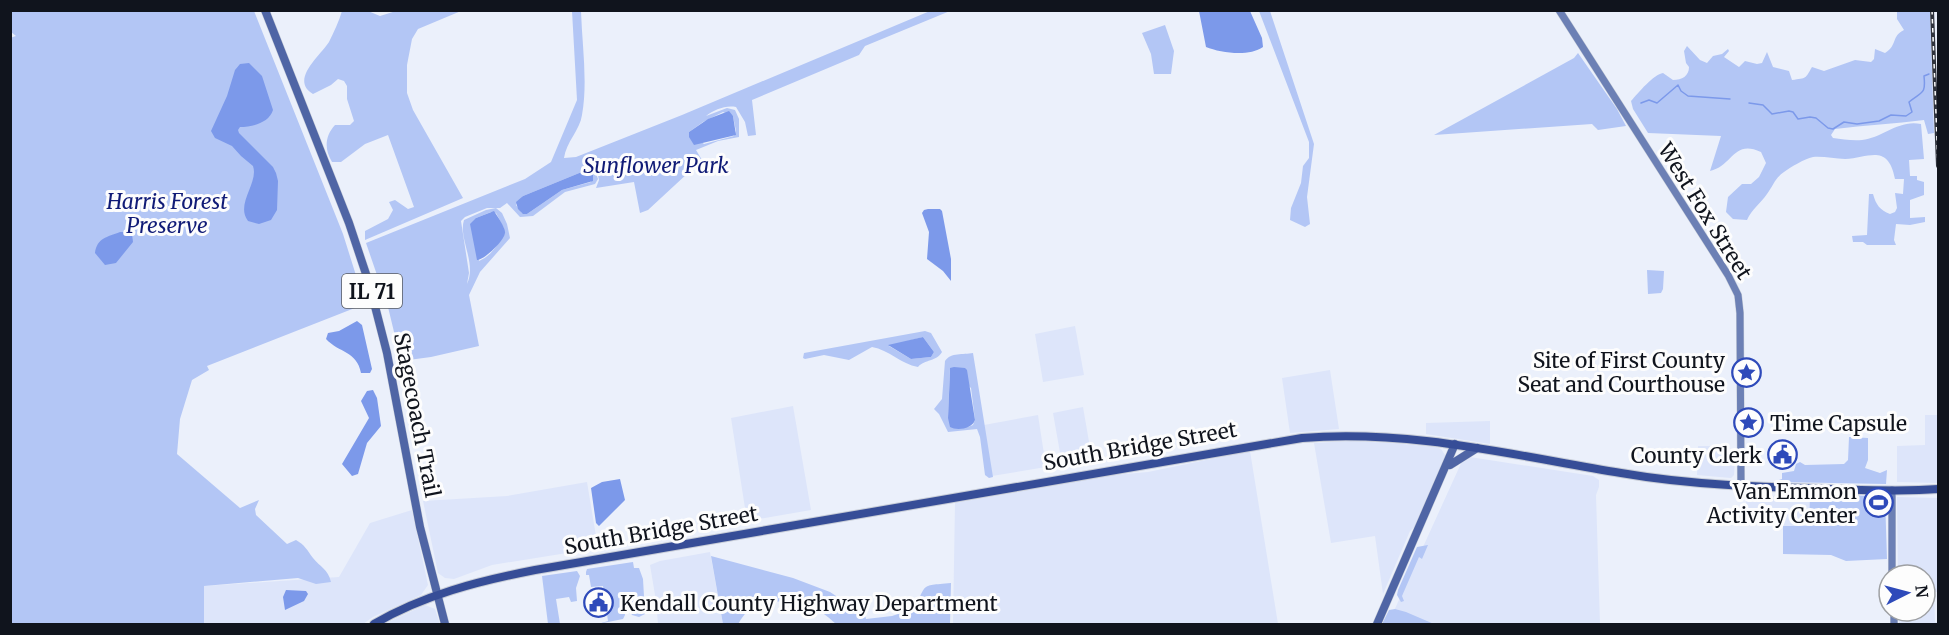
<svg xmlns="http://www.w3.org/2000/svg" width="1949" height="635" font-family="Merriweather,serif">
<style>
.built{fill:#dde5fa}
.green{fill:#b3c6f5;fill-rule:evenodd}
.water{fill:#7c99ea}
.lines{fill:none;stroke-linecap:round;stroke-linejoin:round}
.stream{stroke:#7c99ea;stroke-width:1.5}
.secondary-casing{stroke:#c8cdd7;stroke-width:8}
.primary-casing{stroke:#c8cdd7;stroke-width:9}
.highway-casing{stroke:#c8cdd7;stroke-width:10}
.secondary{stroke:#6c80b5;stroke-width:7}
.primary{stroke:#4f65a5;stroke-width:8}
.highway{stroke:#364d97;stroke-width:8}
.rail-casing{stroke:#2e323c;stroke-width:4}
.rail{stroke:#fdfdfd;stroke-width:1.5;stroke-dasharray:4.5;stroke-linecap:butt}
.labels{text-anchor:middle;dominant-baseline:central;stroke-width:6;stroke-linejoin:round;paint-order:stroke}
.shield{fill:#fdfdfd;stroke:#575a60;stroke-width:1.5}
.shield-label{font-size:20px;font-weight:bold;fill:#10141d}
.park-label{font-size:21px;font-style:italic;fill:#101b77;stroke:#fdfdfd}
.street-label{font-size:21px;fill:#10141d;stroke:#fdfdfd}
.poi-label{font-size:21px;fill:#10141d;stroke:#fdfdfd;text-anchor:end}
</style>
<rect width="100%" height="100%" fill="#ebf0fb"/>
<path class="built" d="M1075,326L1084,375L1043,382L1035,334Z
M1330,370L1339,429L1290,433L1282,378Z
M793,406L811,510L747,521L731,418Z
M1083,407L1092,459L1062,464L1053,413Z
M1038,415L1046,467L992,476L984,425Z
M1925,415H1938V483L1897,482V446L1925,445Z
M1490,421V444L1426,434V423Z
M1351,441L1391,443L1436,447L1441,449L1445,455V460L1417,525L1410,531L1383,594L1375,536L1331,543L1314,443Z
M1698,446H1722V460H1735L1734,475L1731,478L1697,475Z
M1250,451L1278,624H953L955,503L1114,475L1148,472Z
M1470,457L1593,476L1599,480V487L1596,495L1600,624H1388L1463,459Z
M587,482L598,548L492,565L454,579L445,578L438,573L423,501L507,496Z
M1749,495L1810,497L1809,526H1783V514H1746V497Z
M1897,497L1938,498V592H1934L1935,622H1938V624H1899V611H1925V575L1898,574Z
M412,510L428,585L421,595L373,617L363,624H204V586L339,577L370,523Z
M710,552L723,624H658L656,601L650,565L660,561Z
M425,605L435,609L440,624H384Z"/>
<path class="green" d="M11,11H254L343,234L365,304L207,366L209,370L192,380L180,419L177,454L240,508L259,500L255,509L256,515L287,544L296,540C305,545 307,550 313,558C320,567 328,569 331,582L316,584L298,578L204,586V624H11L10,38L16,36L11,32Z
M342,11H368L380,16L396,11H461L418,29L412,39L407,65V93L413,110L463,198L365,240V231L388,219L393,210L389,202L395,200L408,209L414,207L388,135L365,144L341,162H332C324,149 325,136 335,125H350L354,121L347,99V86L344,81L338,79L331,85L313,94C289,80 321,55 329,42C334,32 339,21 342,11Z
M572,11H581C582,45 588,81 582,115C580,130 566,142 564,158L576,157L682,115L930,11H950L865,46L859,55L752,100L756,135L748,136L745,122L736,107C725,105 714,110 706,116L727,108L735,110L739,119V137L718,141L696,150L702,160L648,210L640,213L634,182L596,188L599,180L595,161L589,164L593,165L598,179L595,184L565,192L533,216L520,217L507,203L500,208H487L465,217L461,221L469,273L467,284C477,263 458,238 464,220L486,210L496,208L502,213L507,224L510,238L480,272L469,295L479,346L431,357L401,361L388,307L366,243L525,179L551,162L577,100ZM723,112L733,116L736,131L734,136L704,144L689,132L703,122ZM589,169L591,182L562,190L527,214L522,213L516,205L523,196ZM491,212L496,213L504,228C501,241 493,255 479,261L476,218Z
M1259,11H1270L1314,144L1307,197L1310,224L1305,227L1290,220L1291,208L1301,183L1303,166L1309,158V142Z
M1897,11H1930L1934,133L1928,134L1924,120C1895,124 1865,125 1835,129L1831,135L1833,138C1842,139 1852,141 1862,140C1882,138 1899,119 1921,124L1924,159L1909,160L1910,176H1917V180L1924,182V195L1910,200V218L1925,217V222L1910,225L1896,224L1894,240L1896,245H1867L1863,242H1853L1852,236L1867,235L1869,194H1873C1876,205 1880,210 1890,214L1895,212L1897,208L1895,193L1903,194L1904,179H1895C1888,143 1869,158 1845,159C1835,159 1823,156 1813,157C1804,159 1791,167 1784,172C1775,178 1773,186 1767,194C1761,203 1752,209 1747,220L1733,219L1726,212L1728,197L1742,184H1751L1759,177L1766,163L1761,152C1733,139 1733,166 1710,171L1721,136L1648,133L1633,109L1631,101C1638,93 1654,74 1663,73L1673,80C1682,80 1689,76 1689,67L1686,63L1684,51L1687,46L1700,60L1707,63L1713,56L1722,54L1728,49L1729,51L1724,57L1739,67L1745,61L1757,64L1762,63L1767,52L1773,67L1789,71L1792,80C1807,78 1805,79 1812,67L1824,71L1855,60L1871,62L1874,59L1875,49L1885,53C1898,45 1891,36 1904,30L1897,19Z
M1165,25L1174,51L1171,74H1154L1151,54L1142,33Z
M1578,53L1617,109L1626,126L1598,130L1592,124L1434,135L1574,58Z
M1647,270L1664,271L1663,289L1661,293L1648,294Z
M925,331L931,333L942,352C936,362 925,359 918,367C901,364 889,350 872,347L849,360L824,355L805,359L803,358L804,353ZM923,337L934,352L931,357L911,359L889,346Z
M973,353L993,477L989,478L985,475L980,437L977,429L948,432L939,414L934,409L942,399L945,361C951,352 963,355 973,353ZM950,369L971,388L975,420L973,425L968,427L948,418Z
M1849,437L1868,438V460L1865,468L1880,473L1887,470L1886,484L1780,482L1782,481L1779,480L1782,479V473L1794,471L1796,464L1800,462L1805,465L1844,464L1848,460Z
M1810,494L1843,496H1817L1849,497L1850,495L1885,497L1887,559L1846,561L1831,555L1783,554V526H1809Z
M1428,545L1422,559L1419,557L1402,596L1404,601L1401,602L1397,595L1398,590L1417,547Z
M711,556L793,578L830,592L865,615L866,619L892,616L913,609C929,584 917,586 951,583L950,624H836C814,604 801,600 771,602C765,603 758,602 753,606C746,611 742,618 738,624H723Z
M633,562L634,568H639L643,579L645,614L639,617L632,615L629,610L628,603H624L625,615L623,619L598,624L608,621L603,586L591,587L589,575H586V572L587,569Z
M577,571L580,576L576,588L577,601L571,602L569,597L556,599L560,624H548L542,576Z
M1395,609L1406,612L1434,624H1382L1389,610Z"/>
<path class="water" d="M1199,11H1250L1262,38L1263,47C1249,57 1221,53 1206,47Z
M249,63L262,76L273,110C269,123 252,127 240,127L238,130L239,133L273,167L276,173L278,181L277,210L271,220L259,224L248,221C235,204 259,183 253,166L241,156L232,146L215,138L211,131L227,96L235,70L240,64Z
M729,111L733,116L736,135L694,145L689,137V132L708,119Z
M589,169L593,174V181L562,190L527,214H523L518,209L516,202L523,196Z
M928,209H940L942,211L951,259V281L943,271L927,259L929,232L922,213L924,210Z
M494,211C497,216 506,228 505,233C504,241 484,260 477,260L470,224L476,218Z
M120,232H128L132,234L133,242L116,263L105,265L95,253C97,238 107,237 120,232Z
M357,321L362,325L372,369L370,373H361C357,351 339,353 326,339L328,333L339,331Z
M923,337L934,352L931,357L911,359L888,345Z
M954,367L965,368L967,370L975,420C972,429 957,431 950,427L948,418L950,371V368Z
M373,390L377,398L381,426L367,443L358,474L352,476L342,464L369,418L361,401L367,391Z
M620,479L625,500L599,526L596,523L591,488L602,482Z
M286,590L306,591L308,594L304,601L285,610L283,597Z"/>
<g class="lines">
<path class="stream" d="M1641,103L1649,100L1657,103L1678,85L1681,91L1688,96L1730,99
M1749,103L1763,105L1772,114L1789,111L1793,112L1798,119L1810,117L1816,118L1828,128L1833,129L1844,122L1857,124L1879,121L1891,115L1906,116L1912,112L1909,102C1922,91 1926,95 1924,76L1929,74"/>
<defs>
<path id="secondary" d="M1559,10L1728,275L1738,295L1740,313L1741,486
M1892,490V575
M1894,611V624"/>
<path id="primary" d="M265,10L349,223L369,283L387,353L420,527L445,624
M1450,465L1477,448
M1377,624L1455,444"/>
<path id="highway" d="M374,624C423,595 479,581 535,570L1302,438C1410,429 1516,456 1621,473C1690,485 1760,487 1830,489C1866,490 1903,492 1938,489"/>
</defs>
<use href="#secondary" class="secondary-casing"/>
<use href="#primary" class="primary-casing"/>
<use href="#highway" class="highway-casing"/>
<use href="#secondary" class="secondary"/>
<use href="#primary" class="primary"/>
<use href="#highway" class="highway"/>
<defs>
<path id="rail" d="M1932,10L1938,166"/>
</defs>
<use href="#rail" class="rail-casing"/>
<use href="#rail" class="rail"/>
</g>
<defs>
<symbol id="sight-ring" viewBox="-11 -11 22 22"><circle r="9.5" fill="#fdfdfd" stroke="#2e4aba" stroke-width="1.5"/><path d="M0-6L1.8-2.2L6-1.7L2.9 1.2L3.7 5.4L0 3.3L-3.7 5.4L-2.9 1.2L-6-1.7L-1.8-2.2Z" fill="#2e4aba"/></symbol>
<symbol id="civic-ring" viewBox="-11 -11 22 22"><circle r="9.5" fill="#fdfdfd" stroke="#2e4aba" stroke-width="1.5"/><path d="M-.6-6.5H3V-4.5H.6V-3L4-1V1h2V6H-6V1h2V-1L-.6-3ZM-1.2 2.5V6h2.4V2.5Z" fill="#2e4aba"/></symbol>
<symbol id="stadium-ring" viewBox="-11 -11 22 22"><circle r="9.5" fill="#fdfdfd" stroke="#2e4aba" stroke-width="1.5"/><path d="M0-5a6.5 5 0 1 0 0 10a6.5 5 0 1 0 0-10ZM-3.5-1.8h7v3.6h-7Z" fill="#2e4aba"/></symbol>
</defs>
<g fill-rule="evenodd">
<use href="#sight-ring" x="1730" y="356" width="33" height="33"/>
<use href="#sight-ring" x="1732" y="406" width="33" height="33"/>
<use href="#civic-ring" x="1766" y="438" width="33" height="33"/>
<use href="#stadium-ring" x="1862" y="486" width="33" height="33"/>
<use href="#civic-ring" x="582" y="586" width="33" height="33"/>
</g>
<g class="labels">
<rect class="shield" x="342" y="274" width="60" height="34" rx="4.5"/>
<g class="shield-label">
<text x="372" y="291">IL 71</text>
</g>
<g class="park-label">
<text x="656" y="165">Sunflower Park</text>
<text x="167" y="201">Harris Forest<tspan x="167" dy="24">Preserve</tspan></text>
</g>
<g class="street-label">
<text transform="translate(1705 211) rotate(58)">West Fox Street</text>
<text transform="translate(417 415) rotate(79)">Stagecoach Trail</text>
<text transform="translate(1140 446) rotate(-10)">South Bridge Street</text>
<text transform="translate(661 530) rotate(-10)">South Bridge Street</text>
</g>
<g class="poi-label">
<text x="1725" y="360">Site of First County<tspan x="1725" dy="24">Seat and Courthouse</tspan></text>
<text x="1770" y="423" text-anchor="start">Time Capsule</text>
<text x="1762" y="455">County Clerk</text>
<text x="1857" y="491">Van Emmon<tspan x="1857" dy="24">Activity Center</tspan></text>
<text x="620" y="603" text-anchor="start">Kendall County Highway Department</text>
</g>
</g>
<rect width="1949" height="635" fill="none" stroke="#10141d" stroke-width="24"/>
<g transform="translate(1907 593) rotate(84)"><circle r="28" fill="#fdfdfd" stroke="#9ea0a3" stroke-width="1.5"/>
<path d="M0-4.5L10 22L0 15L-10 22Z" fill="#2e4aba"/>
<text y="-9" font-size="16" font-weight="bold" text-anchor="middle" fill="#10141d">N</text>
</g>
</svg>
